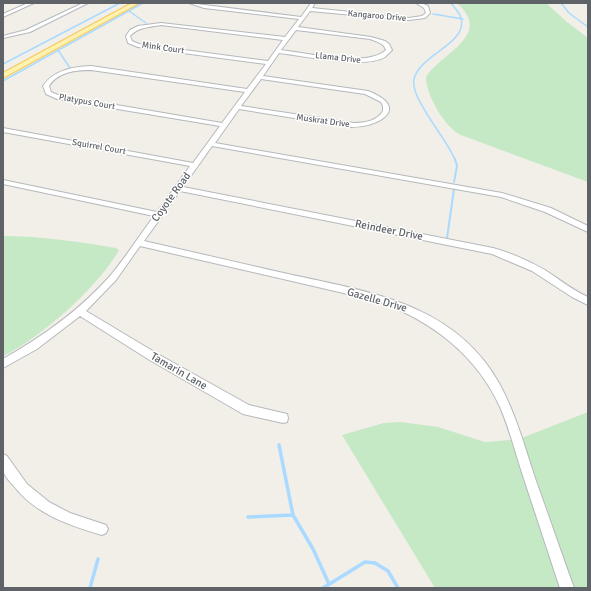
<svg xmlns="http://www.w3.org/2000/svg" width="591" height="591" font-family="Signika,sans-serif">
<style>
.green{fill:#c5e8c5}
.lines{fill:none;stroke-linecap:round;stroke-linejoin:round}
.stream-far2{stroke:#aadaff;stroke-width:1.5}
.stream-far1{stroke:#aadaff;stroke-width:2}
.stream{stroke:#aadaff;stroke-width:3.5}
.minor-casing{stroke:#b5b8bc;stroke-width:2}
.major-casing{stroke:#f2c960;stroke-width:2}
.minor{fill:#fff;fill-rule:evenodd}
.major{fill:#fff2af;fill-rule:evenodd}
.labels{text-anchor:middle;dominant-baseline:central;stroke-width:3;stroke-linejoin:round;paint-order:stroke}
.far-street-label{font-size:9px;fill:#5f6368;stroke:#fff}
.street-label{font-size:11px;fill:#5f6368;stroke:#fff}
</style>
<rect width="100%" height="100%" fill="#f1efe8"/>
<path class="green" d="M457,3H546L567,22L588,38V182L461,135C445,128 426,95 426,77C440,53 494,36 457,3Z
M3,236C41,236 79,242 116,248L119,250C99,286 41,338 3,356Z
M588,412V588H574L522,438Z
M400,422L438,427L485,442L511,440L560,588H435L342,435L384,423Z"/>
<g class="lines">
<path class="stream-far2" d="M451,3C454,7 460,13 461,18C468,44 420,54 414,79C409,97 448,140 455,160
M561,3L569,13L588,27
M129,11L146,23
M433,14L463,19
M58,50L70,68
M3,64L120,3
M3,81L143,3"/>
<path class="stream-far1" d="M454,182L457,166L455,159
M447,238L454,189"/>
<path class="stream" d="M279,445L293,515L313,549L329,584
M248,517L293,515
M90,588L98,559
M323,588L365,562L375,563L388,571L398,588"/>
<defs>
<path id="minor" d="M28,3H34L3,17V14Z
M83,3H88L30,32L3,38V36L26,30Z
M189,3L301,17L311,3H315L312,8L409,18L422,16L426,13L424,8L416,3H421L428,6L430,13L425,18L409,20L310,11L298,27L371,37L385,41L389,44L392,50C390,52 387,55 385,57C366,69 303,56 279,53L263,76L368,91C412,108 378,128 349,127L239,109L215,143L502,193L551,208L588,226V232L545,212L501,197L212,146L183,187L493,248C511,253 529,261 545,270C559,279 572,290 588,297V305L572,297L532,271L492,254L180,191L144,241C192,252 240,263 288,274C369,292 454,303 499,383C516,414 525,448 536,481C549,517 561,552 574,588H560C548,552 536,515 524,479C516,455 510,430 500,407C476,354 431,321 378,301L140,246L116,280L86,311L156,353L249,405L287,414L288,418L287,422L283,423L243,414L148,359L80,316L37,349L3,368V359C42,337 80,310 110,276C126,257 139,236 154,216L3,184V180L157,212L190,166L3,132V128L193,163L220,126L57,99L46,94L43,86C54,70 72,67 91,66L247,89L266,64L138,47L128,43L126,36L130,30L138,26L161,23L285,37L299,19L204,8ZM161,25L283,40L268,61L139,44L132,41L130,36C138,27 150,27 161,25ZM296,30L370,39C377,42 384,43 386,50C367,68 307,53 281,50ZM91,70L245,92L222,123L58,95L51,92L49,86C58,72 75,70 91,70ZM261,79L365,94L381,102L383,106V111C377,121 365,123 354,123L241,106Z
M3,454L7,456L27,484L49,502L70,513L106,525L108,529L106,533L102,535C68,525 35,514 13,485C9,481 4,475 3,470C2,465 3,459 3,454Z"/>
<path id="major" d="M132,3H139L3,78V73Z"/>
</defs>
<use href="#minor" class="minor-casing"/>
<use href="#major" class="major-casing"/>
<use href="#minor" class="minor"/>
<use href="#major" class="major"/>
</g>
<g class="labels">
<g class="far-street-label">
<text transform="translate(377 16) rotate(5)">Kangaroo Drive</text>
<text transform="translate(163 48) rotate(8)">Mink Court</text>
<text transform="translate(338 58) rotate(6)">Llama Drive</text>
<text transform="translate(87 102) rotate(10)">Platypus Court</text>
<text transform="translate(323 121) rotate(8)">Muskrat Drive</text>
<text transform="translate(99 147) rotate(10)">Squirrel Court</text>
</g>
<g class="street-label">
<text transform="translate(171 197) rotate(-54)">Coyote Road</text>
<text transform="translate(389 230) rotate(11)">Reindeer Drive</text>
<text transform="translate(377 300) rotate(16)">Gazelle Drive</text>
<text transform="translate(179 371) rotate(30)">Tamarin Lane</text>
</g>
</g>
<rect width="591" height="591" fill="none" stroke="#5f6368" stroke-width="8"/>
</svg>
